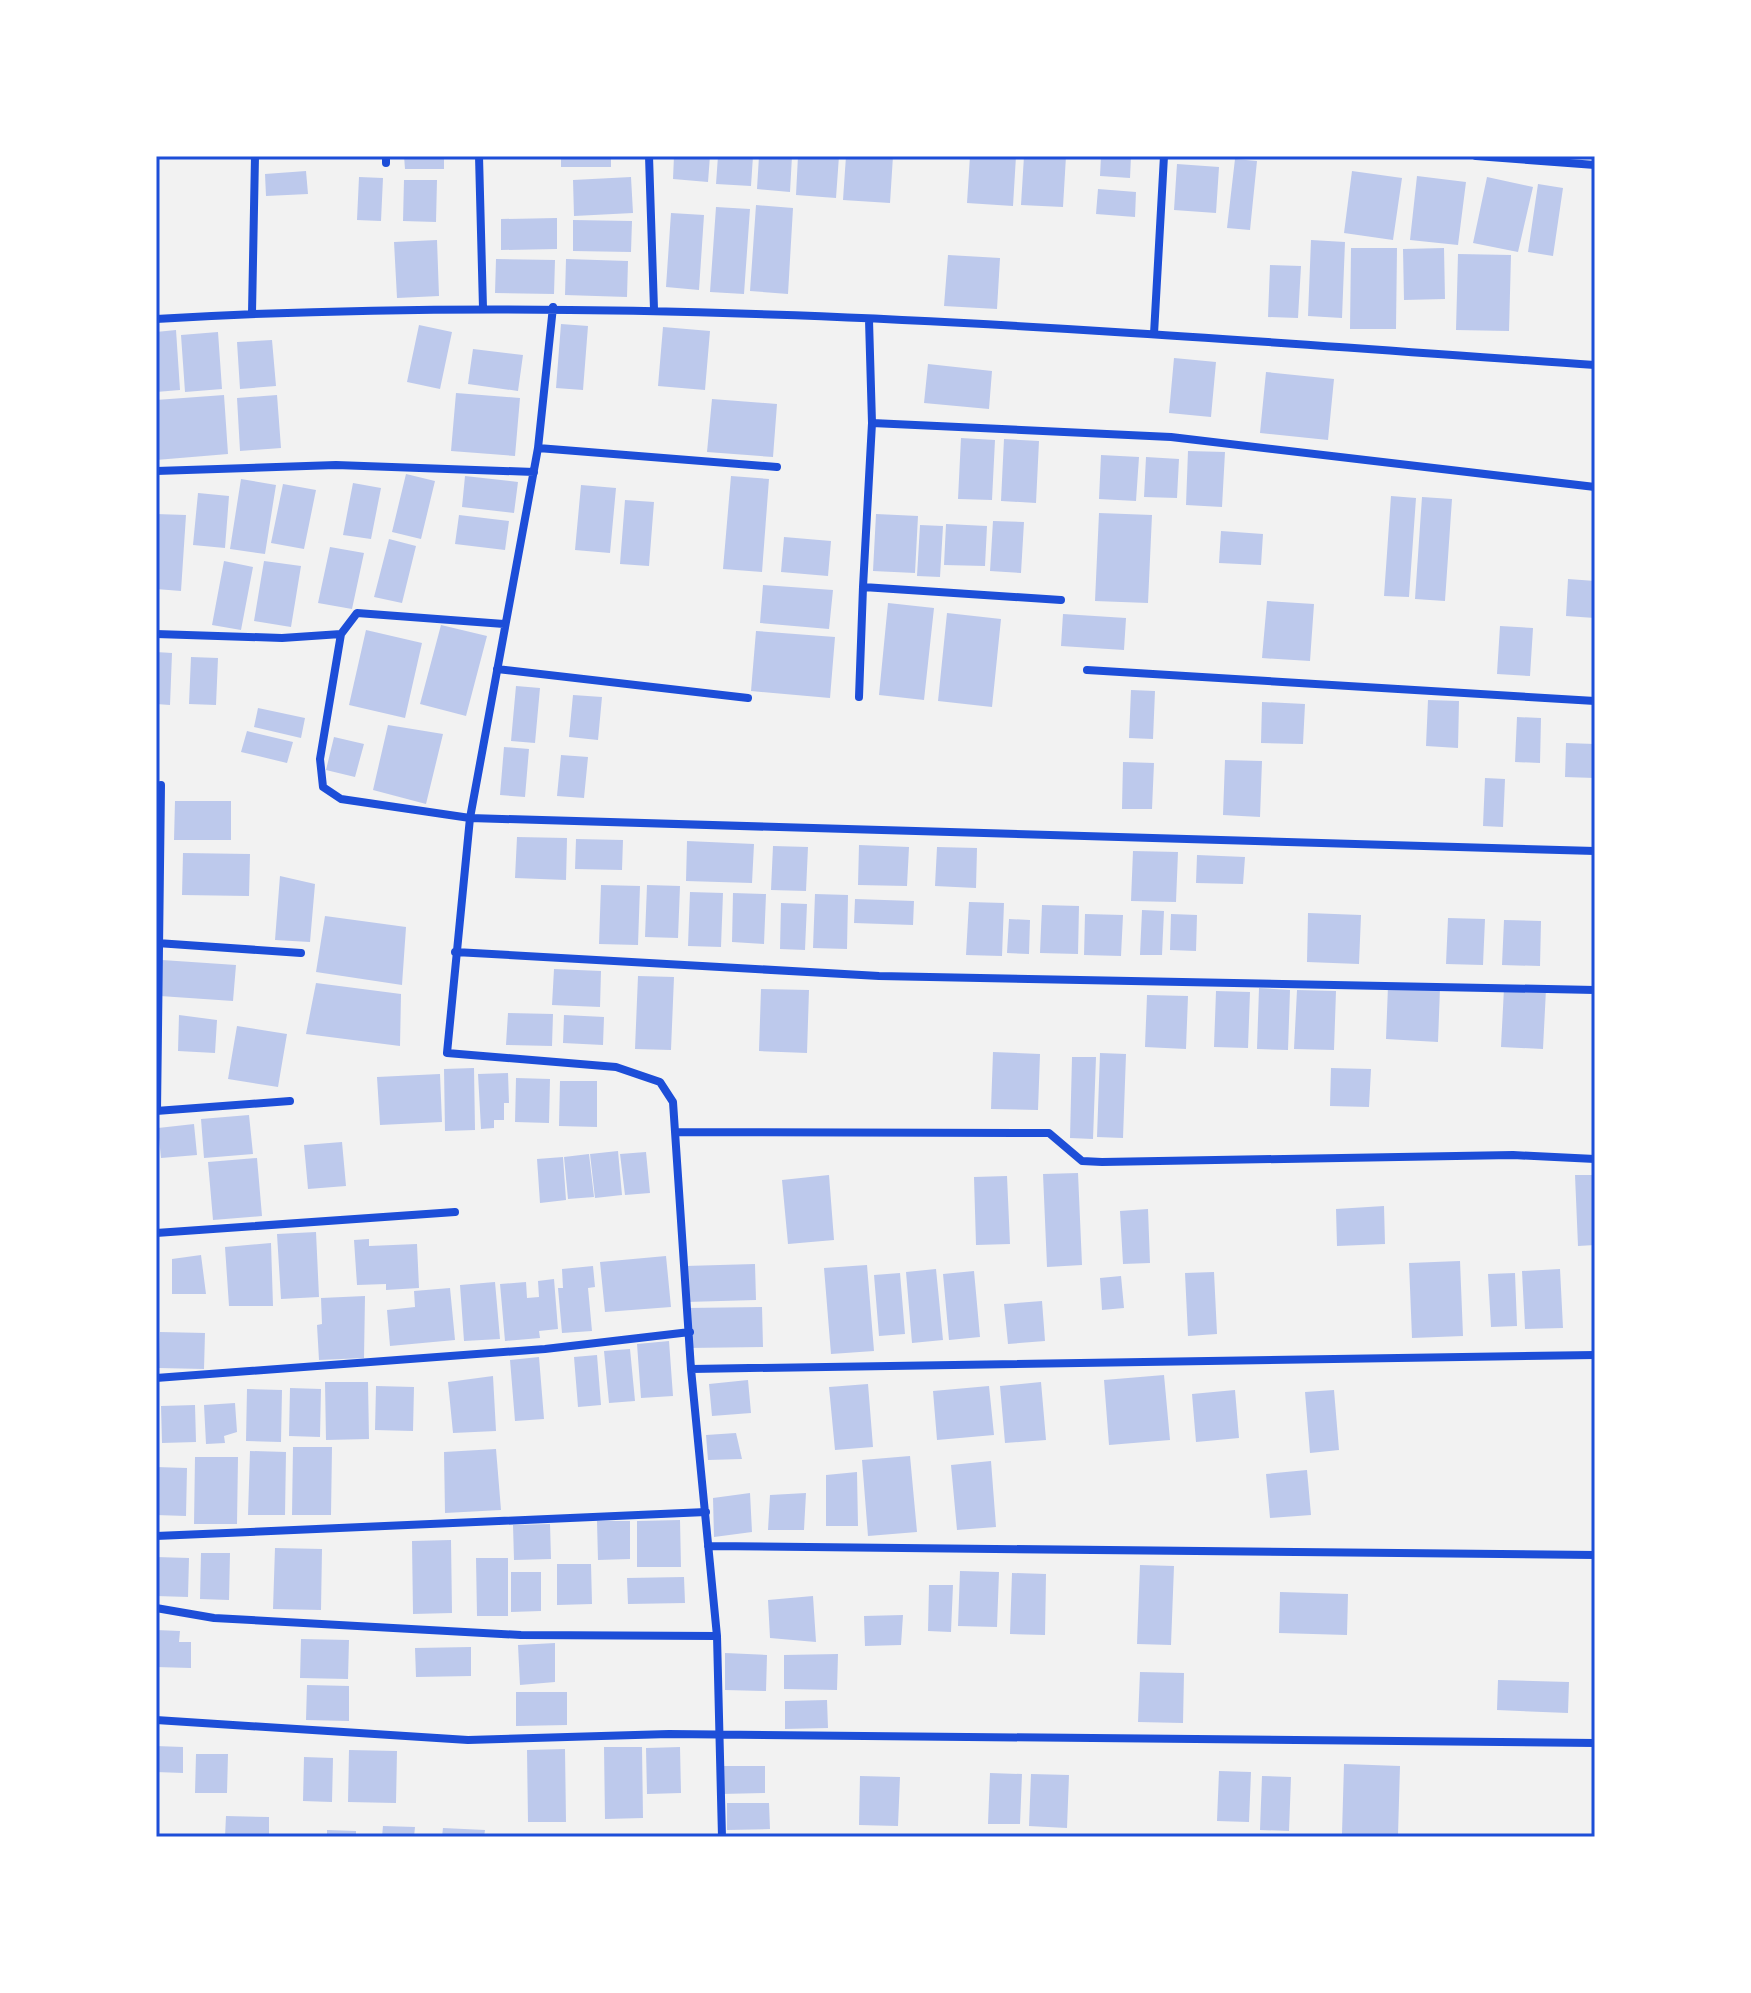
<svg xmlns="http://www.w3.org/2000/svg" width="1751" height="1993" font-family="'Zilla Slab',serif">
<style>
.building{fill:#bdc9ec}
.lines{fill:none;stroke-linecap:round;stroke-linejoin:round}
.minor{stroke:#1d4ed8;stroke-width:8}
.neatline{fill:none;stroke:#1d4ed8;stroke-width:3}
</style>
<rect width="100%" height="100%" fill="#f2f2f2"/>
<path class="building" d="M404,156H444V169H405Z
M561,156H611V167H561Z
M674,156H710L708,182L673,179Z
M718,156H753L751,186L716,184Z
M759,156H792L790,192L757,189Z
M798,156H839L836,198L796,195Z
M846,156H893L890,203L843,200Z
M970,156H1016L1013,206L967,203Z
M1024,156H1066L1063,207L1021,205Z
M1101,156H1131L1130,178L1100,176Z
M1235,159L1257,161L1250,230L1227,228Z
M1177,164L1219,167L1216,213L1174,210Z
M306,171L308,194L266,196L265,174Z
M1352,171L1402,178L1393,240L1344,233Z
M1417,176L1466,182L1458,245L1410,240Z
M359,177L383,178L381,221L357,220Z
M631,177L633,213L574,216L573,180Z
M1487,177L1533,187L1518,252L1473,243Z
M404,180H437L436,222L403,221Z
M1538,184L1563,188L1553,256L1528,252Z
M1098,189L1136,192L1135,217L1096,214Z
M756,205L793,208L788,294L750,291Z
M716,207L750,209L744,294L710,292Z
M671,213L704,215L699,290L666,287Z
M557,218V249L501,250V219Z
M573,220L632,221L631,252L573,251Z
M437,240L439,296L397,298L394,242Z
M1311,240L1345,242L1342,318L1308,316Z
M1351,248H1397L1396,329H1350Z
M1444,248L1445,299L1404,300L1403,249Z
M1458,254L1511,255L1509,331L1456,330Z
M948,255L1000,258L997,309L944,306Z
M496,259L555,260L554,294L495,293Z
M566,259L628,261L627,297L565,295Z
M1270,265L1301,266L1298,318L1268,317Z
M561,324L588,326L583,390L556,388Z
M419,325L452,332L440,389L407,382Z
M663,327L710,331L705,390L658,386Z
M176,330L180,390L156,392V332Z
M218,332L222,389L185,392L181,335Z
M272,340L276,386L240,389L237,342Z
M473,349L523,355L518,391L468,384Z
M1174,358L1216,362L1211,417L1169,413Z
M928,364L992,371L989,409L924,403Z
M1266,372L1334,379L1328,440L1260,433Z
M456,393L520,398L515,456L451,451Z
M224,395L228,454L156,460V400Z
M277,395L281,448L240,451L237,398Z
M712,399L777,404L773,457L707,452Z
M961,438L995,440L992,500L958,499Z
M1004,439L1039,441L1036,503L1001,501Z
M1188,451L1225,452L1222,507L1186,505Z
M1101,455L1139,457L1136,501L1099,499Z
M1146,457L1179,459L1177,498L1144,497Z
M406,474L435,481L421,539L392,532Z
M465,476L518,482L514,513L462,507Z
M731,476L769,479L762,572L723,569Z
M241,479L276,485L265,554L230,549Z
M353,483L381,488L371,539L343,535Z
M283,484L316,490L304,549L271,543Z
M581,485L616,488L610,553L575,550Z
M198,493L229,496L225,548L193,545Z
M1391,496L1416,498L1409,597L1384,596Z
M1422,497L1452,499L1445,601L1415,599Z
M625,500L654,502L649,566L620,564Z
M1099,513L1152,515L1148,603L1095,601Z
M156,514L186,515L181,591L156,589Z
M876,514L918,516L915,573L873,571Z
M459,515L509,521L505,550L455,544Z
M993,521L1024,522L1021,573L990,571Z
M946,524L987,526L985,566L944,565Z
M920,525L943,526L940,577L917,576Z
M1221,531L1263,534L1261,565L1219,563Z
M784,537L831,541L828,576L781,572Z
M389,539L416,546L402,603L374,597Z
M330,547L364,553L352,609L318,603Z
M224,561L253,567L241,630L212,625Z
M264,561L301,566L291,627L254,621Z
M1568,579L1595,581V618L1566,616Z
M763,585L833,590L829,629L760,623Z
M1267,601L1314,604L1310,661L1262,658Z
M888,603L934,608L924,700L879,695Z
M947,613L1001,619L992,707L938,701Z
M1063,614L1126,618L1124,650L1061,646Z
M441,625L487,636L466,716L420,704Z
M1500,626L1533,628L1530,676L1497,674Z
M366,630L422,643L405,718L349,705Z
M756,631L835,637L830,698L751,691Z
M156,652L172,653L170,705L156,704Z
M191,657L218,658L216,705L189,704Z
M516,686L540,688L535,743L511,741Z
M1131,690L1155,691L1153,739L1129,738Z
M573,695L602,697L598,740L569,737Z
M1428,700L1459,701L1458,748L1426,746Z
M1262,702L1305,704L1303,744L1261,743Z
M258,708L305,718L301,738L254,727Z
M1517,717L1541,718L1540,763L1515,762Z
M388,725L443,734L426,804L373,790Z
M247,731L293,742L287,763L241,752Z
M334,737L364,744L355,777L326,770Z
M1566,743L1595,744V778L1565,777Z
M504,747L529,749L525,797L500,795Z
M561,755L588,757L584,798L557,796Z
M1225,760L1262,761L1260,817L1223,815Z
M1123,762L1154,763L1152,809H1122Z
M1485,778L1505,779L1503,827L1483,826Z
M175,801H231V840H174Z
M517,837L567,838L566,880L515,878Z
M576,839L623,840L622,870L575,869Z
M687,841L754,844L752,883L686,881Z
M859,845L909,847L907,886L858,885Z
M773,846L808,847L806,891L771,890Z
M937,847L977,848L976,888L935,886Z
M1133,851L1178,852L1176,902L1131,901Z
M183,853L250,854L249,896L182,895Z
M1197,855L1245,857L1243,884L1196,883Z
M280,876L315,884L310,942L275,940Z
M601,885L640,886L638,945L599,944Z
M647,885L680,886L678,938L645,937Z
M690,892L723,893L721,947L688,946Z
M733,893L766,894L764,944L732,942Z
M815,894L848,895L847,949L813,948Z
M855,899L914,901L913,925L854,923Z
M969,902L1004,903L1002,956L966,955Z
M781,903L807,904L805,950L780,949Z
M1042,905L1079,906L1078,954L1040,953Z
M1142,910L1164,911L1162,955H1140Z
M1308,913L1361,915L1359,964L1307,962Z
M1085,914L1123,915L1121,956L1084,955Z
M1171,914L1197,915L1196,951L1170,950Z
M325,916L406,927L402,985L316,972Z
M1448,918L1485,919L1483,965L1446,964Z
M1009,919L1030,920L1029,954L1007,953Z
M1504,920L1541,921L1540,966L1502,965Z
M162,960L236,965L233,1001L160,996Z
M554,969L601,971L600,1007L552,1005Z
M638,976L674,977L671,1050L635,1049Z
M316,983L401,994L400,1046L306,1034Z
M1388,986L1440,988L1438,1042L1386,1039Z
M1259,988L1290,990L1288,1050L1257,1049Z
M1504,988L1546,989L1543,1049L1501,1047Z
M761,989L809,990L807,1053L759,1051Z
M1297,990L1336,991L1334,1050L1294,1049Z
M1216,991L1250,992L1248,1048L1214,1047Z
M1147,995L1188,996L1186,1049L1145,1047Z
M508,1013L553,1014L552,1046L506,1045Z
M179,1015L217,1020L215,1053L178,1051Z
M564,1015L604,1017L603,1045L563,1043Z
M237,1026L287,1034L278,1087L228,1079Z
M993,1052L1040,1054L1038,1110L991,1109Z
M1100,1053L1126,1054L1123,1138L1097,1137Z
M1072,1057H1096L1093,1139L1070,1138Z
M474,1068L475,1130L445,1131L444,1069Z
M1331,1068L1371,1069L1369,1107L1330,1106Z
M508,1073L509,1103H504V1120H494V1128L481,1129L478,1074Z
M440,1074L442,1122L380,1125L377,1077Z
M516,1078L550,1079L549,1123L515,1122Z
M560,1081H597V1127L559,1126Z
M249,1115L253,1154L204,1158L201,1119Z
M194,1124L197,1155L161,1158L158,1128Z
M342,1142L346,1186L308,1189L304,1145Z
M618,1151L622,1195L595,1198L590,1154Z
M646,1152L650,1193L625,1195L620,1154Z
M589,1154L594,1197L568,1199L564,1157Z
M563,1157L566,1200L540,1203L537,1159Z
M257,1158L262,1216L213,1220L208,1162Z
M1078,1173L1082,1265L1047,1267L1043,1174Z
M829,1175L834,1240L788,1244L782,1180Z
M1575,1175H1595V1245L1578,1246Z
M1007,1176L1010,1244L976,1245L974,1177Z
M1384,1206L1385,1244L1337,1246L1336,1209Z
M1148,1209L1150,1263L1123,1264L1120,1211Z
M316,1232L319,1297L281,1299L277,1234Z
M369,1239V1246L417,1244L419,1288L386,1290V1284L357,1285L354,1240Z
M271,1243L273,1306H229L225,1247Z
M201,1255L206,1294H172V1259Z
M666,1256L671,1307L605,1312L600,1262Z
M1460,1261L1463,1336L1412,1338L1409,1263Z
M755,1264L756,1300L686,1302L685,1266Z
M867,1265L874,1351L831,1354L824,1268Z
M593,1266L595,1287L588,1288L592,1331L562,1333L558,1288H563L562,1269Z
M936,1269L943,1340L912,1343L906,1272Z
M1560,1269L1563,1328L1525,1329L1522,1271Z
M974,1271L980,1337L949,1340L943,1274Z
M1214,1272L1217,1334L1188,1336L1185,1273Z
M900,1273L905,1334L879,1336L874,1275Z
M1515,1273L1517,1326L1491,1327L1488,1274Z
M1121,1276L1124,1308L1102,1310L1100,1278Z
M554,1279L558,1329L539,1331L540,1338L505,1341L500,1284L526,1282L527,1298L539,1297L538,1281Z
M495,1282L500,1339L464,1341L460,1285Z
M450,1288L455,1340L390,1346L387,1310L415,1307L414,1291Z
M365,1296L364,1358L319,1360L317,1325L322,1324L321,1298Z
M1042,1301L1045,1341L1008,1344L1004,1304Z
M762,1307L763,1347L687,1348V1308Z
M160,1332L205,1333L204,1369L159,1368Z
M669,1341L673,1396L641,1398L637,1344Z
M630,1349L635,1401L609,1403L604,1351Z
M597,1355L601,1405L578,1407L574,1357Z
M539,1357L544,1419L515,1421L510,1360Z
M1164,1375L1170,1440L1109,1445L1104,1380Z
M493,1376L496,1431L453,1433L448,1382Z
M748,1380L751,1413L712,1416L709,1384Z
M325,1382H368L369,1439L326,1440Z
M1041,1382L1046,1440L1005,1443L1000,1386Z
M868,1384L873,1447L835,1450L829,1387Z
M376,1386L414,1387L413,1431L375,1430Z
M989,1386L994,1435L937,1440L933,1391Z
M290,1388L321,1389L320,1437L289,1436Z
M247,1389L282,1390L281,1442L246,1441Z
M1235,1390L1239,1438L1196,1442L1192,1394Z
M1334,1390L1339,1450L1310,1453L1305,1392Z
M235,1403L237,1432L224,1436L225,1443L206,1444L204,1405Z
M195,1405L196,1442L162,1443L161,1406Z
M736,1433L742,1459L708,1460L706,1435Z
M293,1447H332L331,1515H292Z
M496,1449L501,1510L445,1513L444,1452Z
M250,1451L286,1452L285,1515H248Z
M910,1456L917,1532L868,1536L862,1460Z
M195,1457H238L237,1524H194Z
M991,1461L996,1527L957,1530L951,1465Z
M156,1467L187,1468L186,1516L156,1515Z
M1307,1470L1311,1515L1270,1518L1266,1474Z
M857,1472L858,1526H826V1475Z
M750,1493L752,1532L714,1537L713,1498Z
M806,1493L804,1530H768L770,1495Z
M680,1520L681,1567H637V1521Z
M597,1521H630V1559L598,1560Z
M550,1524L551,1559L514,1560L513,1525Z
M451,1540L452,1613L413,1614L412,1541Z
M275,1548L322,1549L321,1610L273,1609Z
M201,1553H230L229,1600L200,1599Z
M156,1557L189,1558L188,1597L156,1596Z
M476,1558H508V1616H477Z
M557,1564H591L592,1604L557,1605Z
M1140,1565L1174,1566L1171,1645L1137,1644Z
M960,1571L999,1572L997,1627L958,1626Z
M511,1572H541V1611L511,1612Z
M1012,1573L1046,1574L1045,1635L1010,1634Z
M684,1577L685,1603L628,1604L627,1578Z
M929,1585H953L951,1632L928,1631Z
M1280,1592L1348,1594L1347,1635L1279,1633Z
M813,1596L816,1642L770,1638L768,1600Z
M903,1615L901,1645L865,1646L864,1616Z
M156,1630L180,1631L179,1642H191V1668L156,1667Z
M301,1639L349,1640L348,1679L300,1678Z
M555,1643V1682L520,1685L518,1645Z
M471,1647V1676L416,1677L415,1648Z
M725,1653L767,1655L766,1691L725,1690Z
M838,1654L837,1690L784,1689V1655Z
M1140,1672L1184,1673L1183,1723L1138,1722Z
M1498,1680L1569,1682L1568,1713L1497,1710Z
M307,1685L349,1686V1721L306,1720Z
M516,1692H567V1725L516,1726Z
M827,1700L828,1728L785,1729V1701Z
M156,1746L183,1747V1773L156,1772Z
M604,1747H642L643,1818L605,1819Z
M680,1747L681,1793L647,1794L646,1748Z
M565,1749L566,1822H528L527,1750Z
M349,1750L397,1751L396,1803L348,1802Z
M196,1754H228L227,1793H195Z
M304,1757L333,1758L332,1802L303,1801Z
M1344,1764L1400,1766L1398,1835L1342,1834Z
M721,1766H765V1793L721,1794Z
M1219,1771L1251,1772L1249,1822L1217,1821Z
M990,1773L1022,1774L1020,1824H988Z
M1031,1774L1069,1775L1067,1828L1029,1826Z
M860,1776L900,1777L898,1826L859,1825Z
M1262,1776L1291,1777L1289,1831L1260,1830Z
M727,1803H769L770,1829L727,1830Z
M226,1816L269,1817V1837H225Z
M383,1826L415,1827L414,1837H382Z
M443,1828L485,1830L484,1837H442Z
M327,1830L356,1831V1837H327Z"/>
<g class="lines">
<path class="minor" d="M386,156V163
M479,156L483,308
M649,156L654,309
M1476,156L1595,165
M553,307L538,448L470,818L447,1053L616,1067L660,1082L673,1102L691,1369L717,1636L722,1837
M252,313L255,156
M156,319C636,290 1116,332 1595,365
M869,320L872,423L863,587L1061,600
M1154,334L1164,156
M872,423L1171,437L1595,487
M538,448L777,467
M156,471L336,465L534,472
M156,634L282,638L341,634L357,613L504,624
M341,634L320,759L323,787L341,799L470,818L1595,851
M497,669L748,698
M1087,670L1595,701
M859,697L863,587
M157,943L301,953
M455,952L879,976L1595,990
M156,1111L290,1101
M157,1111L161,785
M677,1132L1049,1133L1082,1161L1102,1162L1513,1155L1595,1159
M156,1233L455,1212
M691,1369L1595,1355
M156,1378L545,1349L690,1332
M156,1536L706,1512
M708,1546L1595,1555
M156,1608L214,1618L521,1635L717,1636
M156,1720L468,1740L669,1734L1595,1743"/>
</g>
<rect width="1751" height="1993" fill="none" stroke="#ffffff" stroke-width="316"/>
<rect x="158" y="158" width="1435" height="1677" class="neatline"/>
</svg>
